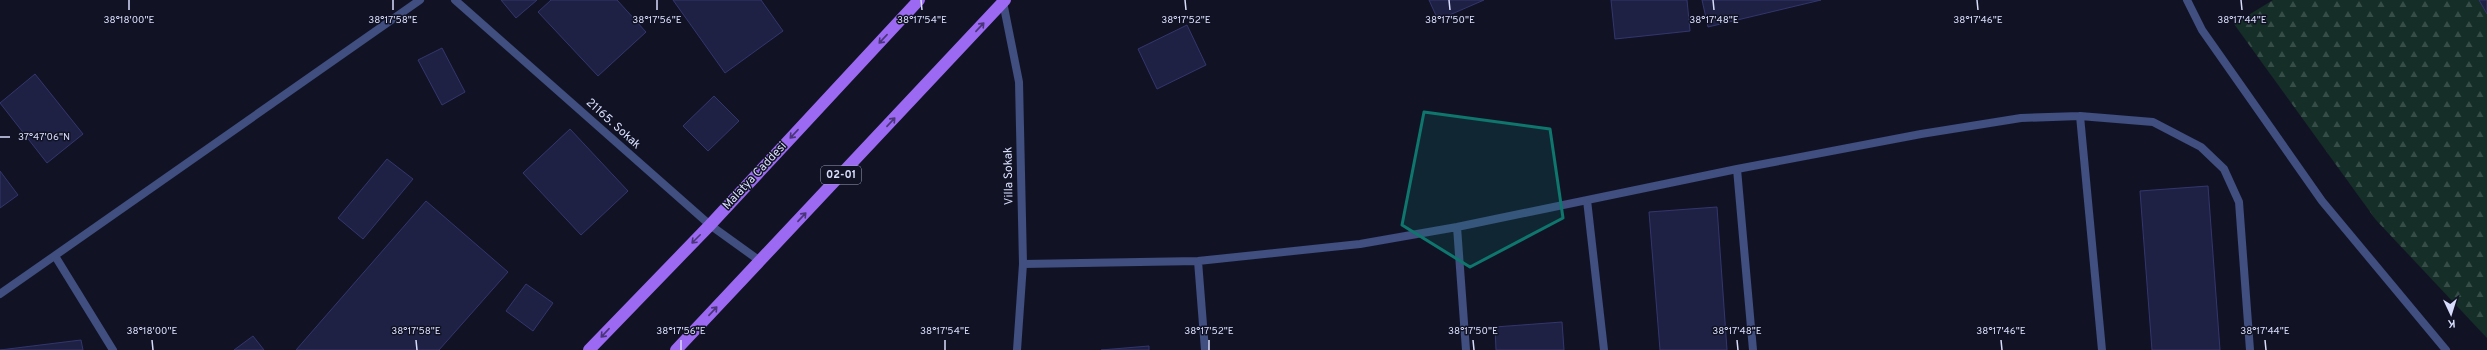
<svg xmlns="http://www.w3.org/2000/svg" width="2487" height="350" font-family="Overpass,sans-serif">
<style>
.forest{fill:url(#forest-firs)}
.building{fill:#1f2144;stroke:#33366e}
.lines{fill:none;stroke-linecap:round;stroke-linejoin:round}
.service{stroke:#404e80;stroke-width:8}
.minor{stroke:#404e80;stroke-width:8}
.primary{stroke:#9c69f2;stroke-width:12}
.oneway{stroke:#493577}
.marked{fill:#0f766e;fill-opacity:0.2;stroke:#0f766e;stroke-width:3;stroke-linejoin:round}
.ticks{fill:none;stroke:#d9ddfc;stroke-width:1.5}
.labels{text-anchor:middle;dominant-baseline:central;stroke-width:3;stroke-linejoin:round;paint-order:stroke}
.shield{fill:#111325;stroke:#9da0bc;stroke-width:1}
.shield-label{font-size:11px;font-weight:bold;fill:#d9ddfc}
.street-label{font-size:12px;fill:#d9ddfc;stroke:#111325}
.ticks-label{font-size:10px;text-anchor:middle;fill:#d9ddfc;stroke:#111325;stroke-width:3;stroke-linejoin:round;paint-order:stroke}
</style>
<defs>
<pattern id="forest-firs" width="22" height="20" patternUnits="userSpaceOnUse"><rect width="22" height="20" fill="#152e27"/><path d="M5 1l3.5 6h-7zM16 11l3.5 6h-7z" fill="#364c47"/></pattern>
</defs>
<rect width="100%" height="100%" fill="#111325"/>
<path class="forest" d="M2273,0H2487V338L2376,220L2234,24Z"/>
<path class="building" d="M501,0H537L516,18Z
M551,0H617L646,32L598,76L538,12Z
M673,0H761L783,31L725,73Z
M1429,0H1484L1438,20Z
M1611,0H1687L1690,31L1615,39Z
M1702,0H1821L1708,27Z
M2479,0H2487V14Z
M1187,25L1206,65L1157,89L1138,49Z
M442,48L465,92L442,105L418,60Z
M35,74L83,134L47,163L0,103Z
M714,96L739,121L708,151L683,126Z
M570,129L628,191L581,235L523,173Z
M387,159L413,179L363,239L338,218Z
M0,171L18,195L0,208Z
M2208,186L2220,350H2152L2140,191Z
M426,201L508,272L439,350H296Z
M1717,207L1727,350H1660L1649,212Z
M526,284L553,303L533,331L506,311Z
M1562,322L1564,350H1496L1495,327Z
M253,336L264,350H234Z
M81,340L83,350H0Z
M1149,346V350H1101Z"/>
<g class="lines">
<path class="service" d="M2080,116L2102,350
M1737,169L1753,350
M1587,200L1604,350
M1457,227L1466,350
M1198,261L1205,350
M1023,264L1198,261L1360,244L1457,227L1737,169L1921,134L2021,118L2080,116L2153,122L2201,147L2224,169L2239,202L2250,350"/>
<path class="minor" d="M455,0L710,225L760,261
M2187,0L2202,30L2322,201L2446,350
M1003,2L1019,82L1023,264L1017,350
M55,256L113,350
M0,294L420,0"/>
<path class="primary" d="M589,350L710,225L919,0
M676,350L1005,0"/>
</g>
<defs><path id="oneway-shaft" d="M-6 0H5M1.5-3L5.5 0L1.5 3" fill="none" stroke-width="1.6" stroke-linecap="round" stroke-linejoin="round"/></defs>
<g class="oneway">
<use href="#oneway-shaft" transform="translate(980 27) rotate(-47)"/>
<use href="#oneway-shaft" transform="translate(883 39) rotate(133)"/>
<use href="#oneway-shaft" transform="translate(891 122) rotate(-47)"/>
<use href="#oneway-shaft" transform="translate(794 134) rotate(133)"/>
<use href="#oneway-shaft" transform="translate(802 217) rotate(-47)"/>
<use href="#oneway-shaft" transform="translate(696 239) rotate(135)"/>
<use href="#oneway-shaft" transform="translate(713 311) rotate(-47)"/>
<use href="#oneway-shaft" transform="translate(605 333) rotate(133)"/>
</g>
<path class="marked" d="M1424,112L1550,129L1563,218L1470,267L1402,225Z"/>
<path class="ticks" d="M129,0V10M393,0V10M657,0V10M921,0L922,10M1185,0L1186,10M1449,0L1450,10M1713,0L1714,10M1977,0L1978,10M2241,0L2242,10M0,137H10M152,340L153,350M416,340L417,350M681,340V350M945,340V350M1209,340V350M1473,340L1474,350M1737,340L1738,350M2001,340L2002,350M2265,340L2266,350"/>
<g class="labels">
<rect class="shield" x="821" y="166" width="40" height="18" rx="3"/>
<g class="shield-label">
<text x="841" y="175">02-01</text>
</g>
<g class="street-label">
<text transform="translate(613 124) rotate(42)">21165. Sokak</text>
<text transform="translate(755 176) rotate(-47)">Malatya Caddesi</text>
<text transform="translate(1009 176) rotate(-91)">Villa Sokak</text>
</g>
</g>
<g class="ticks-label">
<text x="129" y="23">38°18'00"E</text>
<text x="393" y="23">38°17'58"E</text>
<text x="657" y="23">38°17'56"E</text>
<text x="922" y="23">38°17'54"E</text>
<text x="1186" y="23">38°17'52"E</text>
<text x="1450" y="23">38°17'50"E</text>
<text x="1714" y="23">38°17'48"E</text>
<text x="1978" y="23">38°17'46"E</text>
<text x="2242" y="23">38°17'44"E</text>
<text x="44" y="140">37°47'06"N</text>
<text x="152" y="334">38°18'00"E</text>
<text x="416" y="334">38°17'58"E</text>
<text x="681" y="334">38°17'56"E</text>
<text x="945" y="334">38°17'54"E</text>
<text x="1209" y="334">38°17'52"E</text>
<text x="1473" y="334">38°17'50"E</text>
<text x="1737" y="334">38°17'48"E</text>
<text x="2001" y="334">38°17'46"E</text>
<text x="2265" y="334">38°17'44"E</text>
</g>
<g transform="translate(2451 314) rotate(176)" stroke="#111325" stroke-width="3" paint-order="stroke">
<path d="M0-3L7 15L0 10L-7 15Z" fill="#d9ddfc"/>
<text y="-6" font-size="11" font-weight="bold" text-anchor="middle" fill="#d9ddfc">K</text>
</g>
</svg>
